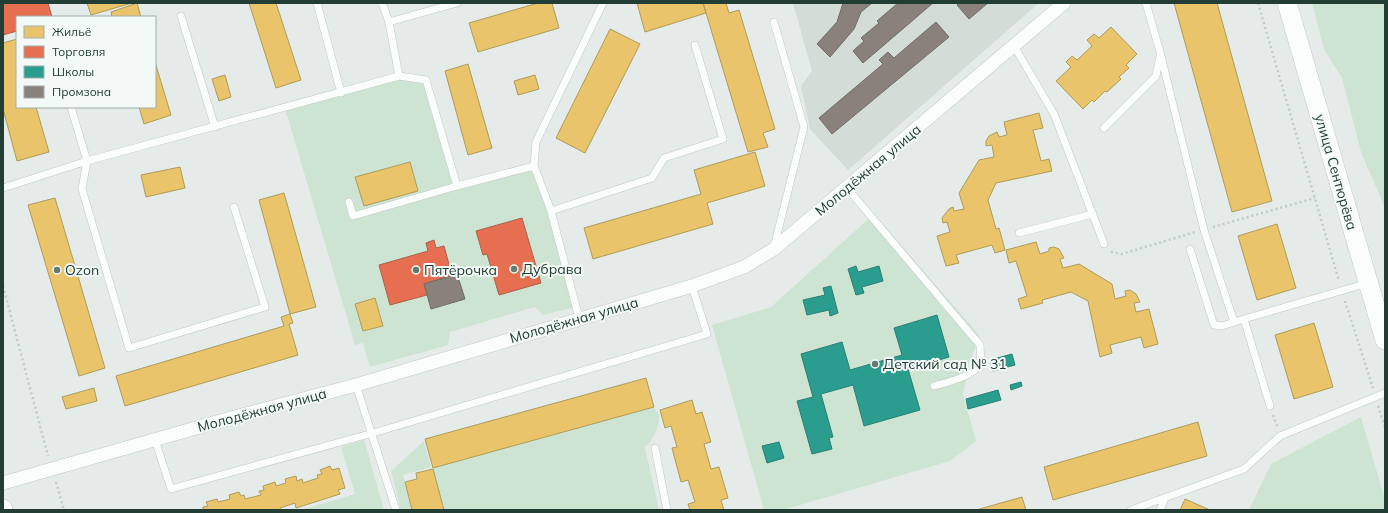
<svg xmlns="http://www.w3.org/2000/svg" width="1388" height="513" font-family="Mulish,sans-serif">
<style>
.built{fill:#d3dcd7}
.green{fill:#cee4d3}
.homes{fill:#e9c46a;stroke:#ad9c5a}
.shops{fill:#e76f51;stroke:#ac6048}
.schools{fill:#2a9d8f;stroke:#288074}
.industry{fill:#8a817c;stroke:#6b6d66}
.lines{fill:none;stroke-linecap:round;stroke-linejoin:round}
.lane-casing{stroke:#c2c8c5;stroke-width:8}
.street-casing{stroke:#c2c8c5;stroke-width:14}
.secondary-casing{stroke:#c1c8c5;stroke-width:20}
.path{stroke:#c1cbc6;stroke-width:2.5;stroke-dasharray:2 3;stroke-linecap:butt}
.lane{stroke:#fbfcfc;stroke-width:7}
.street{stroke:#fbfcfc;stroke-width:13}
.secondary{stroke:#fbfcfc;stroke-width:19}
.poi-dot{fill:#667b73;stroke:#f3f9f6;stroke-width:1.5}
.labels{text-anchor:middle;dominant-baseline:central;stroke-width:4;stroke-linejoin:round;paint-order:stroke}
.street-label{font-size:14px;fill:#223e34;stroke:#f3f9f6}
.poi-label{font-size:14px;fill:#223e34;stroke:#f3f9f6;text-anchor:start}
</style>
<rect width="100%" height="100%" fill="#e5ebe8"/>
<path class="built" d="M793,3H1039L848,170L810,129L801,86L812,71Z"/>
<path class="green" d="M1312,3H1385V208L1361,152L1342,78L1324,49Z
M399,76L426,80L457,186L534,166L551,211L575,307L543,315L535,307L450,332L448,345L370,367L363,343L355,345L285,108Z
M874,214L980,336L969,363L963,395L976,441L950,461L783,510H764L712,325L771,307Z
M654,407C655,410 659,414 659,417C659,429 652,441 645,448L659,510H444L433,468Z
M1361,417L1385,500V510H1249L1271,464Z
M364,440L384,510H301L355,494L341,447Z
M424,441L431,467L403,475L412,510H401L391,471Z"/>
<path class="homes" d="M87,3H132L91,15Z
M137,3L141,17H112L111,12Z
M249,3H276L301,80L276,88Z
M538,3H552L559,28L478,52L469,23Z
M637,3H703L706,13L645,32Z
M703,3H726L729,13L739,10L775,129L763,133L768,147L748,152Z
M1174,3H1217L1272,201L1232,212Z
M1111,27L1137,54L1126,65L1129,68L1119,77L1121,79L1107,92L1105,91L1094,102L1092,100L1083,109L1056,81L1071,67L1066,62L1072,56L1077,60L1092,46L1087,40L1094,34L1099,38Z
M610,29L640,44L585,153L556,138Z
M17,39V107H36L49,152L17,161L3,109V43Z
M155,62L171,115L144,124L139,107H155Z
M468,64L492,148L468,155L445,71Z
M225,75L231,97L219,101L212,79Z
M535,75L539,89L518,95L514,81Z
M1039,113L1043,128L1033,130L1041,161L1049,159L1052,171L996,183L988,200L996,229L999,228L1005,250L995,253L992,245L956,255L959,263L946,266L937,236L950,232L947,222L943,223L942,218L949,209L953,207L954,211L964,209L959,193L979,160L994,157L992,145L986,146V141L989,136L997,132L999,137L1007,135L1004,122Z
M755,152L765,186L707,203L713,224L593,259L584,228L701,194L694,170Z
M410,162L418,191L364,206L355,177Z
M180,167L185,188L146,197L141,175Z
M284,193L316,307L290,314L259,200Z
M55,198L105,368L79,376L28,205Z
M1277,224L1296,288L1257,300L1238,236Z
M1036,242L1040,254L1049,251V248L1054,247L1059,249L1064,258L1060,259L1063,268L1079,264L1112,284L1115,299L1126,296L1125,291L1130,290L1136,294L1140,302L1134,303L1136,312L1149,309L1158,344L1144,348L1141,337L1110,345L1112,353L1100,357L1088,301L1071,292L1042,300L1043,303L1021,309L1018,299L1027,296L1016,261L1009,263L1006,250Z
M375,298L383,326L363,331L355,304Z
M290,314L293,323L289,324L298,355L125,406L116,376L284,326L281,317Z
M1314,323L1333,387L1294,399L1275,335Z
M646,378L654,407L433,468L425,439Z
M94,388L97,401L66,409L62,397Z
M692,400L696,414L702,412L711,442L704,444L711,469L719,467L728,498L721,500L724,510H690L688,504L695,502L688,480L681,482L672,448L677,447L671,426L665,428L660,410Z
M1198,422L1207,456L1053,500L1044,467Z
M330,466L332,470L339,468L345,488L338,490L340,494L296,508L295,503L280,508L281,510H203V507L208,506L206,502L217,499L218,502L230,499L229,495L239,492L241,496L244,495L245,499L261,495L259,491L264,490L263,486L275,482L276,486L286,483L285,479L296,476L297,481L302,479L303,483L318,478L317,475L322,474L320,470Z
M433,469L444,510H412L405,482L417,479L416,473Z
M1022,497L1026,510H976Z
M1185,499L1210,510H1180Z"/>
<path class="shops" d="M3,3H48L52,17H17V31L3,35Z
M522,218L541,283L499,295L487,254L483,255L476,231Z
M434,240L436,248L444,246L452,275L424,284L427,295L390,305L379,265L428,251L426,243Z"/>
<path class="schools" d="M856,266L858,272L879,266L883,281L862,287L864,293L856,295L848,269Z
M831,286L838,313L830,316L829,310L807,315L803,300L825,295L823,288Z
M937,315L949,357L908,369L920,410L864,426L853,385L821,394L833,437L829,438L832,449L812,454L797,401L813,397L801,354L842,342L850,370L902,355L894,328Z
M1012,354L1015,365L993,371L990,360Z
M1021,382L1022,386L1011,390L1010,385Z
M998,390L1001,400L968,409L966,399Z
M779,442L784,458L767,463L762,446Z"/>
<path class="industry" d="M843,3H872L861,12L854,29L830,57L817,44L837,22Z
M898,3H933L863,63L853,51L864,41L861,38L879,23L877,21Z
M959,3H988L969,19L957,5Z
M936,22L949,37L832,134L819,118L883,64L879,60L888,52L894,58Z
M457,274L465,299L431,309L424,284Z"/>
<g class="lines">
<defs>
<path id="lane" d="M317,3L341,93
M382,3L389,22L399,76L426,80L457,186L534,166L551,211L579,318
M1146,3L1160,52L1204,230L1234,322
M181,16L215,127
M389,22L457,3
M774,22L804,127L774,247
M1014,46L1054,114L1104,244
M71,107L87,161L82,189L129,348L265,307L234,207
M1104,128L1156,76L1160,56
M534,166L536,142L603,3
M3,188L87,161L399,76
M847,188L980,345L981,364C969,378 951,381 934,386
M349,202L353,216L457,186
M551,211L652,178L664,158L723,139L695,45
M1019,233L1093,214
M1190,249L1214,325L1222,326L1244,319L1270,406
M1244,319L1368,283
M356,385L396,510
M155,440L171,489L373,433L707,334L692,286
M655,448L667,510
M1131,510L1244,469L1280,436L1385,393
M1160,510L1165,498"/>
<path id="street" d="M3,483L231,418L356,385L692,286L744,267L774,249L1064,3"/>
<path id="secondary" d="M1287,3L1385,340
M3,509V510"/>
</defs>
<use href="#lane" class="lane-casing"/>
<use href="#street" class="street-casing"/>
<use href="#secondary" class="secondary-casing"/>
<path class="path" d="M1258,3L1339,281
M1213,227L1315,198
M1111,252L1122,254L1195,232
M3,286L48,456
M1345,301L1373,388
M1378,406L1385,427
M1273,415L1277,426
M56,482L64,510"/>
<use href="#lane" class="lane"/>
<use href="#street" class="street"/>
<use href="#secondary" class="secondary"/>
</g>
<g class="poi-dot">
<circle cx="514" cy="269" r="4"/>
<circle cx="57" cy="270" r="4"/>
<circle cx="416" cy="270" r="4"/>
<circle cx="875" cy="364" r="4"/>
</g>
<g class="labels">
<g class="street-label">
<text transform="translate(868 170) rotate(-40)">Молодёжная улица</text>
<text transform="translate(1336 172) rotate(74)">улица Сентюрёва</text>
<text transform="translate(574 320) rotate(-16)">Молодёжная улица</text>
<text transform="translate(262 410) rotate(-15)">Молодёжная улица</text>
</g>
<g class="poi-label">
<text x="522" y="269">Дубрава</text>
<text x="65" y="270">Ozon</text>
<text x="424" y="270">Пятёрочка</text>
<text x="883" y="364">Детский сад № 31</text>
</g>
</g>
<rect width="1388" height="513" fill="none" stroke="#223e34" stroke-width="8"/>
<rect x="16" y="16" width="140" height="92" fill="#f3f9f6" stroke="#9faea8"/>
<rect x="24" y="26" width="20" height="12" fill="#e9c46a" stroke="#9faea8"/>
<text x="52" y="36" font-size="12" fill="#223e34">Жильё</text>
<rect x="24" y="46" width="20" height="12" fill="#e76f51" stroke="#9faea8"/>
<text x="52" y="56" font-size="12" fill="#223e34">Торговля</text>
<rect x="24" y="66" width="20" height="12" fill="#2a9d8f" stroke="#9faea8"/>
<text x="52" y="76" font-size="12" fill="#223e34">Школы</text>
<rect x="24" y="86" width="20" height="12" fill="#8a817c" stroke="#9faea8"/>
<text x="52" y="96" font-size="12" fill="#223e34">Промзона</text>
</svg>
